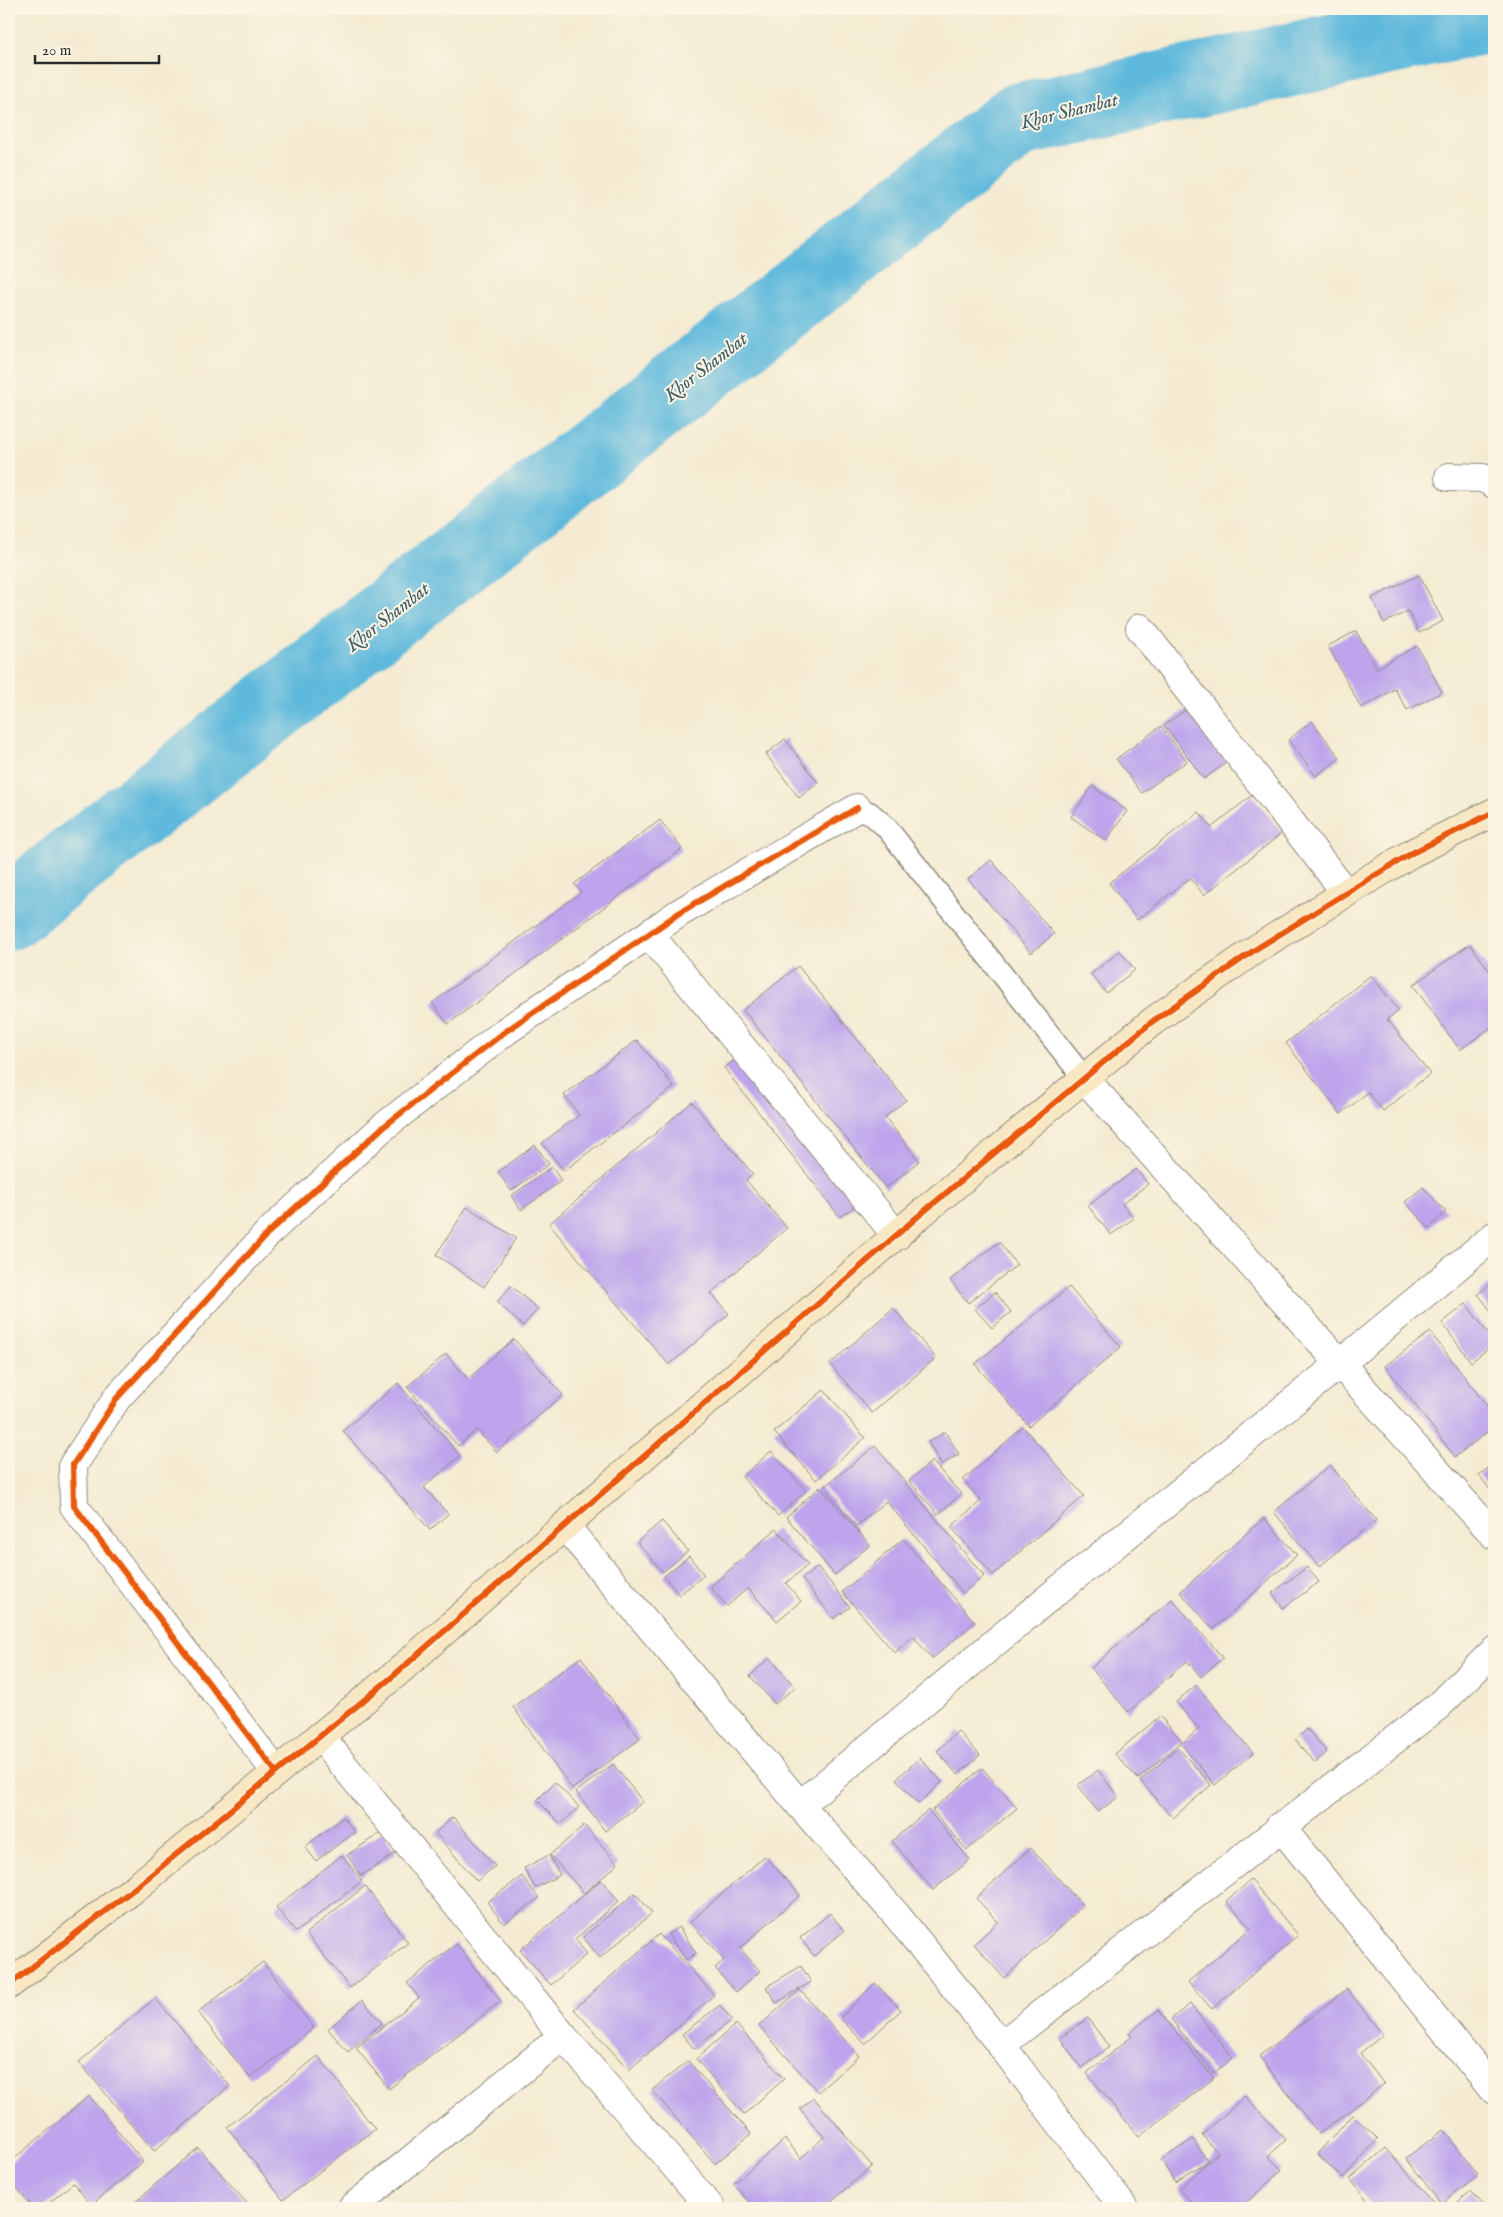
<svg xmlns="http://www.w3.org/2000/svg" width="1503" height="2217" font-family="'IM FELL English',serif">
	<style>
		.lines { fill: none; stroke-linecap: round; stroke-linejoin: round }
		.river { stroke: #5fb9dc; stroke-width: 74 }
		.building { fill: #bda4ec }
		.lane-casing { stroke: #908b7e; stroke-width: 24 }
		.street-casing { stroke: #908b7e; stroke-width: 30 }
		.secondary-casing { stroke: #908b7e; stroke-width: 30 }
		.lane { stroke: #fff; stroke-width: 21 }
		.street { stroke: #fff; stroke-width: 28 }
		.secondary { stroke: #f7e8c3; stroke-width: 28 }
		.cycleway-casing { stroke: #fcf5e5; stroke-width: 9 }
		.cycleway { stroke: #e8590c; stroke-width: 6 }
		.labels { text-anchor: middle; stroke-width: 4; stroke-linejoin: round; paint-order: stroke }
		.water-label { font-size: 19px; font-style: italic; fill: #3d5d69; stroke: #fcf5e5 }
	</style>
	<rect width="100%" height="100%" fill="#fcf5e5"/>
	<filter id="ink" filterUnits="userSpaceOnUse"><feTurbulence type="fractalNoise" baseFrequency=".02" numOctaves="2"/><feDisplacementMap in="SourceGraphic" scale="10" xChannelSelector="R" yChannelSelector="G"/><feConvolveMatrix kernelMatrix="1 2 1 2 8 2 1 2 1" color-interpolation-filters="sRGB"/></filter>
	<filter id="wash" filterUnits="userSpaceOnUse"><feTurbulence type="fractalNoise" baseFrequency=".0096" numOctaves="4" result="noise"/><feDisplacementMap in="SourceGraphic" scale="20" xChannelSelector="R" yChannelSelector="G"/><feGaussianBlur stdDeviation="1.12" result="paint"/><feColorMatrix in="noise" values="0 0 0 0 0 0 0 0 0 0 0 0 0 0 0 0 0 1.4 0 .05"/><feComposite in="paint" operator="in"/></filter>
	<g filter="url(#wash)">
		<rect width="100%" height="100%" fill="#f4ebd2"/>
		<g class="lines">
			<polyline class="river" points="9,913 1018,120 1494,15"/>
		</g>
		<g id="blocks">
			<g class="building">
				<polygon points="1419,575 1443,621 1419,633 1408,611 1384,623 1372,598"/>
				<polygon points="1356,631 1377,668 1417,646 1442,692 1407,710 1395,689 1361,708 1328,646"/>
				<polygon points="1188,708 1227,762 1204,779 1164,725"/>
				<polygon points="1312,721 1340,758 1316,776 1288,740"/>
				<polygon points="1161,726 1187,761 1142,793 1116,759"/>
				<polygon points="785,739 818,783 799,798 766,754"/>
				<polygon points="1092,786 1127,811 1106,841 1071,817"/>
				<polygon points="1252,795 1282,833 1204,895 1190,878 1137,920 1109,883 1199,812 1211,828"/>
				<polygon points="660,820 682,849 448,1024 432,1003 581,892 574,884"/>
				<polygon points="991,860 1054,934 1031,953 968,879"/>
				<polygon points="1470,944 1494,977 1494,1025 1460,1050 1413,985"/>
				<polygon points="1120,951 1135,970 1106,993 1091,974"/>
				<polygon points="798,966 906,1100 885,1117 919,1161 886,1188 743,1010"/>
				<polygon points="1371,975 1399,1011 1387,1019 1430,1074 1383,1111 1368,1092 1341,1114 1286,1043"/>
				<polygon points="637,1040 674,1087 564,1171 542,1143 579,1115 564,1095"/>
				<polygon points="751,1048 867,1197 840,1217 724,1068"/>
				<polygon points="692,1102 753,1174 746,1180 787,1228 711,1293 729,1314 669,1365 549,1224"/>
				<polygon points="535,1145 549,1164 511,1191 498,1172"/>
				<polygon points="552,1167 561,1181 521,1210 511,1196"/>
				<polygon points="1136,1169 1148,1184 1122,1204 1134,1218 1111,1235 1088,1206"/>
				<polygon points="1423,1187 1446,1212 1429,1228 1405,1202"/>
				<polygon points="467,1207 516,1238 484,1287 436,1255"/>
				<polygon points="999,1242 1017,1265 968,1303 950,1280"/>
				<polygon points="1494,1281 1494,1315 1478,1294"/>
				<polygon points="511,1286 538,1309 523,1326 497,1302"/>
				<polygon points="1069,1287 1121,1347 1029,1426 975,1364"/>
				<polygon points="995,1292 1011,1312 992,1328 975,1309"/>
				<polygon points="1466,1304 1494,1341 1494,1344 1471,1362 1442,1323"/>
				<polygon points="893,1308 936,1358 872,1413 830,1364"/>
				<polygon points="1430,1332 1494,1415 1494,1427 1455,1457 1385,1366"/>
				<polygon points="514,1339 563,1395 497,1452 477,1430 458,1446 407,1387 446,1354 468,1379"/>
				<polygon points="398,1383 460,1456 424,1487 448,1514 430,1530 343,1431"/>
				<polygon points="824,1390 865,1438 816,1480 774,1432"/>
				<polygon points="1023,1427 1084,1496 993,1575 951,1527 981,1501 963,1480"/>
				<polygon points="945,1432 959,1454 941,1465 928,1442"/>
				<polygon points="875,1446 984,1576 963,1593 886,1501 856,1526 824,1487"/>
				<polygon points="771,1451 806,1491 778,1516 742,1477"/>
				<polygon points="932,1461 961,1494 938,1514 909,1481"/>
				<polygon points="1494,1464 1494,1495 1479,1475"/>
				<polygon points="1330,1465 1376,1520 1319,1567 1274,1512"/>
				<polygon points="820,1487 870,1545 835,1575 786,1517"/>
				<polygon points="1264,1518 1297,1555 1213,1629 1180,1592"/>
				<polygon points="662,1521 688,1551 663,1572 637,1542"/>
				<polygon points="776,1529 808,1565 786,1583 801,1601 777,1621 748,1588 727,1606 710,1587"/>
				<polygon points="903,1539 975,1622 932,1659 913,1636 895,1653 842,1592"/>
				<polygon points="689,1556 704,1575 679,1595 664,1576"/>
				<polygon points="818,1567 850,1607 834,1619 802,1579"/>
				<polygon points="1307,1567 1319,1582 1283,1608 1272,1593"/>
				<polygon points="1172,1599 1223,1658 1201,1677 1187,1661 1128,1712 1091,1668"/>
				<polygon points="581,1657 640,1739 572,1789 513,1707"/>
				<polygon points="770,1658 795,1687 775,1704 750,1676"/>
				<polygon points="1196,1685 1253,1753 1215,1785 1181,1744 1199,1729 1176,1702"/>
				<polygon points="1160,1716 1182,1741 1138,1779 1115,1754"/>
				<polygon points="1307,1729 1327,1752 1315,1763 1295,1740"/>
				<polygon points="958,1731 980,1755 958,1775 937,1751"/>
				<polygon points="1178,1748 1211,1785 1173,1818 1140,1781"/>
				<polygon points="920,1758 942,1782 918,1804 896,1779"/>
				<polygon points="613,1764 643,1802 605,1831 576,1792"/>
				<polygon points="982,1768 1017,1808 967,1850 932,1810"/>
				<polygon points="1098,1770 1118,1797 1098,1812 1078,1785"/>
				<polygon points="555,1782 579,1807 561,1824 537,1800"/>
				<polygon points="928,1810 970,1860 933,1890 892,1841"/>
				<polygon points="343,1817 355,1832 316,1861 305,1847"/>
				<polygon points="453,1817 495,1866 477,1881 435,1833"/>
				<polygon points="584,1825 618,1864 584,1893 550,1855"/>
				<polygon points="382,1832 396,1853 361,1876 347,1855"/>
				<polygon points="1031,1848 1083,1906 1004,1978 974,1944 998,1922 976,1898"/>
				<polygon points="342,1855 362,1881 296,1932 276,1907"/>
				<polygon points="549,1855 560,1875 535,1888 524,1868"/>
				<polygon points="765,1856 800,1895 740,1948 760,1971 736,1992 715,1968 724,1960 690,1922"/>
				<polygon points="522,1876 539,1898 504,1924 487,1902"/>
				<polygon points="601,1880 619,1901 575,1939 587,1954 551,1985 520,1950"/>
				<polygon points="1251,1880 1298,1935 1212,2009 1188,1982 1251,1928 1226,1901"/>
				<polygon points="365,1886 408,1943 350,1988 306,1933"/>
				<polygon points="635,1893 652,1913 600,1958 583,1937"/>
				<polygon points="830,1913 844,1931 814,1956 800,1938"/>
				<polygon points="679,1927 696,1953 686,1960 668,1934"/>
				<polygon points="659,1934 714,1995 629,2070 574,2009"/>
				<polygon points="456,1944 501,2001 389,2089 356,2048 419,1998 407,1983"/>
				<polygon points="263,1962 314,2028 250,2078 198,2012"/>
				<polygon points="801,1966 811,1982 776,2003 766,1987"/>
				<polygon points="875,1983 901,2010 865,2044 840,2018"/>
				<polygon points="1347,1989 1383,2035 1360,2053 1384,2084 1319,2134 1259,2056"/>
				<polygon points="800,1990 859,2056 818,2092 759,2026"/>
				<polygon points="155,1998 230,2086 154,2151 79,2062"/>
				<polygon points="362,2000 382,2023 348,2052 328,2029"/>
				<polygon points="1190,2004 1233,2058 1214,2073 1171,2019"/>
				<polygon points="720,2005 732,2020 694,2049 682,2034"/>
				<polygon points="1158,2010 1214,2078 1139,2137 1087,2073 1132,2036 1129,2033"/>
				<polygon points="1088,2018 1109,2047 1081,2068 1060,2038"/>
				<polygon points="736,2024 784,2079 744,2114 696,2059"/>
				<polygon points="318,2056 375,2129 283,2200 227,2127"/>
				<polygon points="688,2061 751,2134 715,2164 652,2090"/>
				<polygon points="89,2096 143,2162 91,2205 73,2183 43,2208 33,2208 9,2178 9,2163"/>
				<polygon points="1245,2096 1286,2140 1268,2156 1282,2170 1240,2208 1196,2208 1179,2189 1218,2153 1202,2135"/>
				<polygon points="814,2098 872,2166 828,2204 831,2208 754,2208 733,2184 785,2139 801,2158 824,2137 800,2109"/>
				<polygon points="1353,2115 1378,2139 1343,2178 1317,2154"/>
				<polygon points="1443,2130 1478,2175 1441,2204 1406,2158"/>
				<polygon points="1193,2139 1208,2161 1175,2182 1161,2160"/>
				<polygon points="198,2148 251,2208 128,2208"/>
				<polygon points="1386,2148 1438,2208 1374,2208 1350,2179"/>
				<polygon points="1471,2191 1486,2208 1455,2208 1453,2206"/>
			</g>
		</g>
	</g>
	<g filter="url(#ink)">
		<use href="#blocks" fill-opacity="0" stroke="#908b7e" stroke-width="1"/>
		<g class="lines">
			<g class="lane-casing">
				<polyline id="lane" points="857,808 870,813 886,827 1083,1077"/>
			</g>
			<g class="street-casing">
				<g id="street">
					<polyline points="1449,477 1483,478 1494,484"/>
					<polyline points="1140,628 1346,893"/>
					<polyline points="649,934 897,1236"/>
					<polyline points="1083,1077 1494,1535"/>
					<polyline points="565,1526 800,1805 898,1917 1001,2045 1124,2208"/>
					<polyline points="320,1736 563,2036 711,2208"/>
					<polyline points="276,1772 74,1506 73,1465 117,1398 268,1233 382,1128 506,1031 649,934 679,913 857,808"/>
					<polyline points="800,1805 1047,1599 1341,1363 1494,1236"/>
					<polyline points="1280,1826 1494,2091"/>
					<polyline points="1001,2045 1438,1706 1494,1651"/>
					<polyline points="352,2208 563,2036"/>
				</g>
			</g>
			<g class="secondary-casing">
				<polyline id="secondary" points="9,1985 139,1885 392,1677 916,1218 1153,1021 1256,949 1346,893 1412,853 1494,812"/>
			</g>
			<use href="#lane" class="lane"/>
			<use href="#street" class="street"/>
			<use href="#secondary" class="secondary"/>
			<g class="cycleway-casing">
				<g id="cycleway">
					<polyline points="276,1772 74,1506 73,1465 117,1398 268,1233 382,1128 506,1031 649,934 679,913 857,808"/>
					<polyline points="9,1985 139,1885 392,1677 916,1218 1153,1021 1256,949 1346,893 1412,853 1494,812"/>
				</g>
			</g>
			<use href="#cycleway" class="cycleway"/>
		</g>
	</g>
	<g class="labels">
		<g class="water-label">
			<text transform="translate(1069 110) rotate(-14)" y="7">Khor Shambat</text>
			<text transform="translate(705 366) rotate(-38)" y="7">Khor Shambat</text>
			<text transform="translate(387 616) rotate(-38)" y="7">Khor Shambat</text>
		</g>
	</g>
	<rect width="1503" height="2217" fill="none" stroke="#fcf5e5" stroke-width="30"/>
	<path d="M35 55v8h124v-8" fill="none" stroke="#2b2b2b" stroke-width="2.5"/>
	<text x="42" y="55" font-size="15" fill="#2b2b2b" stroke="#fcf5e5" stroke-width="4" paint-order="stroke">20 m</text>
</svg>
